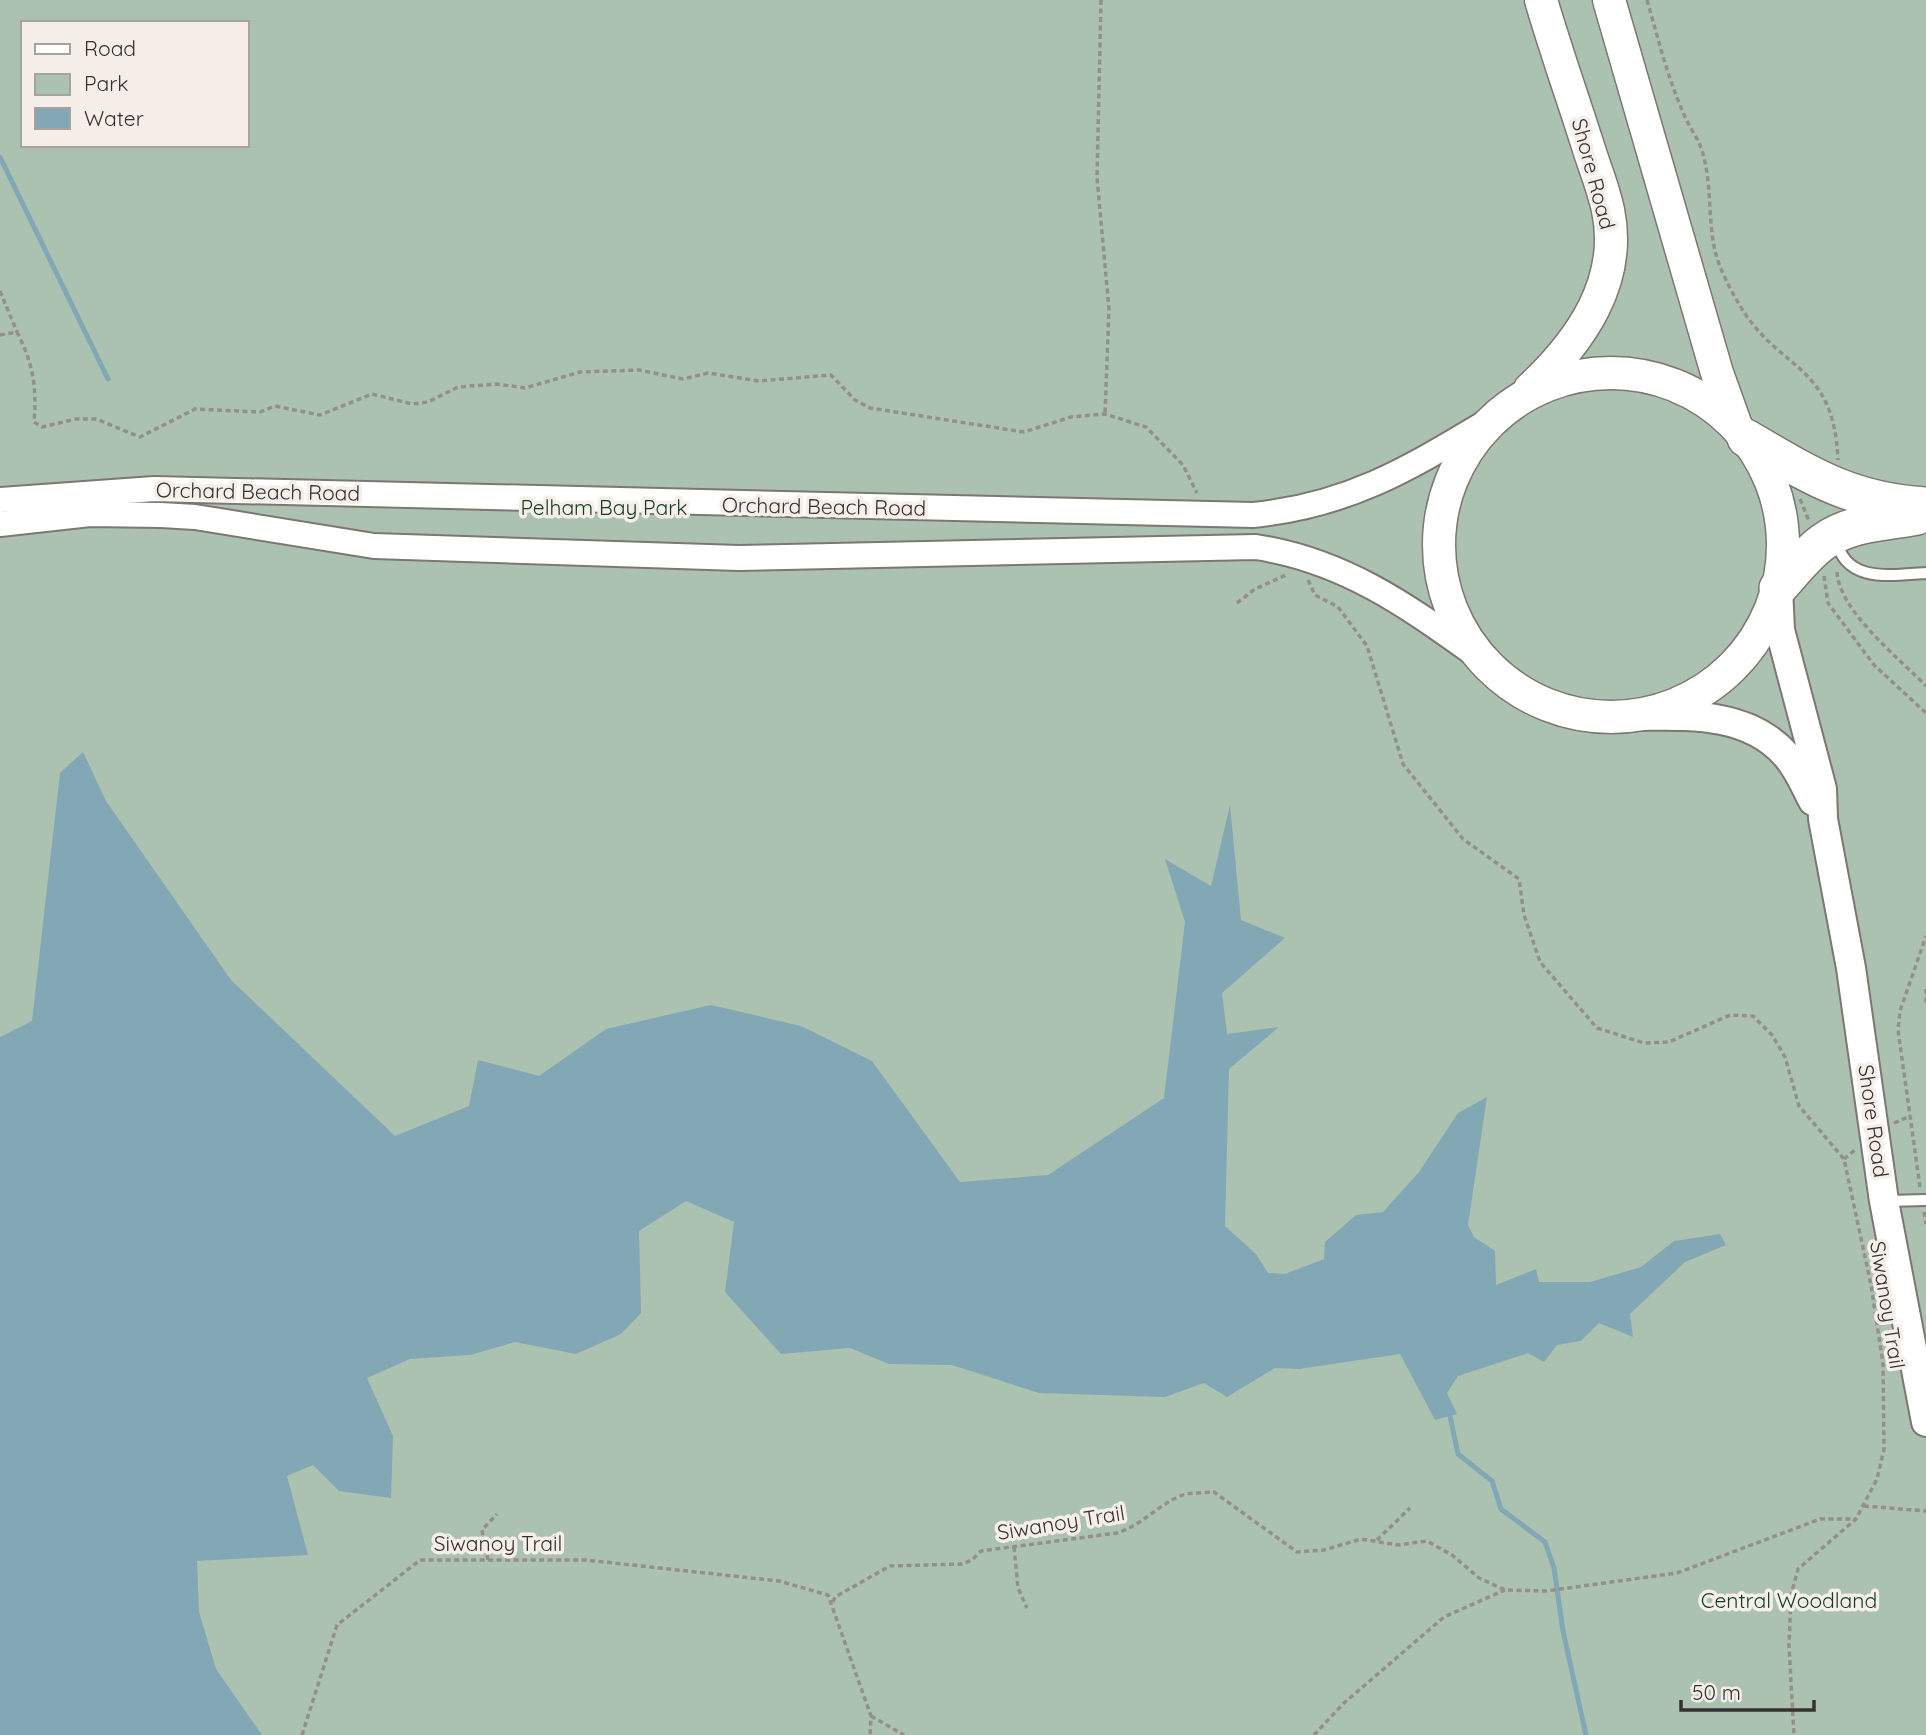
<svg xmlns="http://www.w3.org/2000/svg" width="1926" height="1735" font-family="Quicksand,sans-serif">
	<style>
		.green { fill: #acc2b1; fill-rule: evenodd }
		.water { fill: #82a7b5 }
		.lines { fill: none; stroke-linecap: round; stroke-linejoin: round }
		.stream { stroke: #82a7b5; stroke-width: 5 }
		.service-casing { stroke: #7d7672; stroke-width: 14 }
		.tertiary-casing { stroke: #7d7672; stroke-width: 28 }
		.secondary-casing { stroke: #7d7672; stroke-width: 32 }
		.primary-casing { stroke: #7d7672; stroke-width: 35 }
		.motorway-casing { stroke: #7d7672; stroke-width: 40 }
		.path { stroke: #958f8c; stroke-width: 3.5; stroke-dasharray: 5 3.5; stroke-linecap: butt }
		.service { stroke: #fff; stroke-width: 10 }
		.tertiary { stroke: #fff; stroke-width: 24 }
		.secondary { stroke: #fff; stroke-width: 28 }
		.primary { stroke: #fff; stroke-width: 32 }
		.motorway { stroke: #fff; stroke-width: 37 }
		.labels { text-anchor: middle; stroke-width: 7; stroke-linejoin: round; paint-order: stroke }
		.street-label { font-size: 21px; fill: #343130; stroke: #f6eee9 }
		.park-label { font-size: 21px; fill: #103f20; stroke: #f6eee9 }
	</style>
	<rect width="100%" height="100%" fill="#e8e1dc"/>
	<path class="green" d="M 0,0 L 1926,0 L 1926,1735 L 109,1735 L 0,1205 ZM 23,23 L 247,23 L 247,145 L 23,145 Z"/>
	<polygon class="water" points="83,752 106,801 231,980 395,1136 469,1106 478,1060 539,1076 606,1029 711,1005 801,1026 872,1061 960,1182 1048,1175 1164,1098 1185,922 1165,859 1211,886 1230,805 1241,920 1285,938 1222,993 1227,1034 1279,1027 1229,1069 1225,1226 1256,1254 1268,1273 1285,1274 1324,1259 1325,1242 1356,1215 1383,1212 1419,1172 1458,1113 1487,1097 1468,1225 1474,1237 1495,1251 1496,1285 1536,1269 1539,1282 1590,1282 1641,1267 1674,1241 1720,1234 1726,1245 1685,1262 1630,1314 1633,1337 1599,1323 1581,1341 1557,1345 1544,1362 1528,1353 1458,1376 1447,1393 1457,1414 1435,1420 1400,1354 1299,1369 1275,1368 1227,1397 1204,1383 1165,1397 1039,1393 952,1365 889,1364 850,1348 781,1354 725,1292 734,1222 686,1201 639,1231 641,1313 621,1334 576,1354 515,1342 470,1355 410,1359 367,1378 393,1436 391,1498 339,1491 313,1465 287,1476 308,1555 197,1561 199,1612 216,1669 262,1735 0,1735 0,1037 32,1021 60,773"/>
	<g class="lines">
		<g class="stream">
			<polyline points="0,157 108,379"/>
			<polyline points="1450,1416 1458,1454 1492,1481 1501,1509 1545,1542 1554,1568 1563,1631 1586,1735"/>
		</g>
		<g class="service-casing">
			<g id="service">
				<path d="M 1836,539 C 1845,584 1891,575 1926,573"/>
				<polyline points="1887,1201 1926,1200"/>
			</g>
		</g>
		<g class="tertiary-casing">
			<g id="tertiary">
				<path d="M 0,500 L 154,489 L 1253,515 C 1354,505 1416,464 1500,414"/>
				<path d="M 0,524 L 90,514 L 161,515 L 195,517 L 374,546 L 739,558 L 1256,547 C 1347,561 1410,608 1483,660"/>
			</g>
		</g>
		<g class="secondary-casing">
			<g id="secondary">
				<polyline points="1778,588 1780,630 1822,789 1823,819 1851,968 1884,1201 1926,1422"/>
				<path d="M 1629,716 C 1684,716 1746,710 1786,755 C 1798,768 1805,786 1813,801"/>
			</g>
		</g>
		<g class="primary-casing">
			<g id="primary">
				<polyline points="1609,0 1717,373 1736,426"/>
				<circle cx="1611" cy="545" r="172"/>
				<path d="M 1530,389 C 1580,342 1623,282 1608,210 C 1603,187 1594,166 1587,143 C 1572,96 1555,48 1541,0"/>
			</g>
		</g>
		<g class="motorway-casing">
			<g id="motorway">
				<path d="M 1746,438 C 1809,475 1851,502 1926,506"/>
				<path d="M 1778,588 C 1792,573 1806,554 1823,542 C 1850,522 1886,522 1917,516"/>
			</g>
		</g>
		<g class="path">
			<polyline points="1101,0 1097,178 1109,309 1105,414"/>
			<path d="M 1647,0 C 1658,38 1667,76 1683,112 C 1687,123 1695,134 1700,145 C 1713,179 1707,216 1715,251 C 1719,268 1730,289 1739,304 C 1778,372 1834,361 1838,460"/>
			<polyline points="0,291 17,332"/>
			<path d="M 0,335 L 17,332 C 33,363 37,388 34,422 L 42,427 L 76,419 L 96,419 L 140,437 L 195,409 L 260,412 L 275,406 L 320,415 L 372,394 L 412,404 L 428,402 L 458,387 L 497,384 L 525,388 L 580,372 L 639,370 L 683,379 L 708,373 L 759,381 L 831,375 L 855,400 L 870,408 L 1024,432 L 1071,417 L 1105,414 L 1146,427 L 1183,465 L 1197,493"/>
			<polyline points="1800,499 1809,521"/>
			<path d="M 1837,572 C 1839,611 1899,658 1926,686"/>
			<polyline points="1824,576 1828,603 1874,665 1926,713"/>
			<polyline points="1308,580 1315,595 1338,607 1367,646 1403,764 1463,839 1519,879 1524,915 1540,962 1597,1028 1644,1043 1669,1042 1730,1015 1753,1016 1772,1035 1785,1057 1799,1106 1844,1159 1871,1285 1883,1364 1884,1449 1877,1479 1856,1519 1798,1569 1791,1595 1789,1646 1794,1735"/>
			<polyline points="1237,603 1255,589 1286,575"/>
			<polyline points="1926,989 1926,1005"/>
			<polyline points="1894,1123 1908,1117"/>
			<polyline points="1844,1159 1856,1149"/>
			<polyline points="1920,1187 1898,1030 1900,1011 1926,936"/>
			<polyline points="1924,1212 1926,1224"/>
			<polyline points="1864,1506 1926,1511"/>
			<polyline points="1377,1540 1410,1508"/>
			<polyline points="1014,1547 1018,1588 1027,1608"/>
			<polyline points="488,1560 482,1530 497,1514"/>
			<path d="M 833,1602 L 835,1597 L 890,1566 L 962,1564 L 972,1560 L 981,1551 L 1117,1533 C 1142,1525 1157,1506 1180,1496 C 1190,1492 1203,1493 1214,1492 L 1297,1552 L 1324,1550 L 1361,1539 L 1398,1545 L 1427,1541 L 1452,1555 L 1479,1578 L 1505,1590 L 1546,1591 L 1677,1573 L 1820,1519 L 1856,1519"/>
			<polyline points="871,1716 904,1735"/>
			<polyline points="302,1735 337,1625 420,1560 586,1560 779,1581 828,1595 871,1716 870,1735"/>
			<polyline points="1314,1735 1344,1703 1444,1617 1505,1590"/>
		</g>
		<use href="#service" class="service"/>
		<use href="#tertiary" class="tertiary"/>
		<use href="#secondary" class="secondary"/>
		<use href="#primary" class="primary"/>
		<use href="#motorway" class="motorway"/>
	</g>
	<g class="labels">
		<g class="street-label">
			<text transform="translate(1593 174) rotate(75)" y="7">Shore Road</text>
			<text transform="translate(258 492) rotate(1)" y="7">Orchard Beach Road</text>
			<text transform="translate(824 507) rotate(1)" y="7">Orchard Beach Road</text>
			<text transform="translate(1873 1121) rotate(82)" y="7">Shore Road</text>
			<text transform="translate(1887 1305) rotate(81)" y="7">Siwanoy Trail</text>
			<text transform="translate(1061 1523) rotate(-9)" y="7">Siwanoy Trail</text>
			<text x="498" y="1551">Siwanoy Trail</text>
		</g>
		<g class="park-label">
			<text x="604" y="515">Pelham Bay Park</text>
			<text x="1789" y="1608">Central Woodland</text>
		</g>
	</g>
	<rect x="21" y="21" width="228" height="126" fill="#f6eee9" stroke="#a8a29f" stroke-width="2"/>
	<rect x="35" y="44" width="35" height="10" fill="#ffffff" stroke="#a8a29f" stroke-width="2"/>
	<text x="84" y="56" font-size="21" fill="#343130">Road</text>
	<rect x="35" y="74" width="35" height="21" fill="#acc2b1" stroke="#a8a29f" stroke-width="2"/>
	<text x="84" y="91" font-size="21" fill="#343130">Park</text>
	<rect x="35" y="108" width="35" height="21" fill="#82a7b5" stroke="#a8a29f" stroke-width="2"/>
	<text x="84" y="126" font-size="21" fill="#343130">Water</text>
	<path d="M1681 1700v10h133v-10" fill="none" stroke="#343130" stroke-width="3.5"/>
	<text x="1692" y="1700" font-size="21" fill="#343130" stroke="#f6eee9" stroke-width="5" paint-order="stroke">50 m</text>
</svg>
